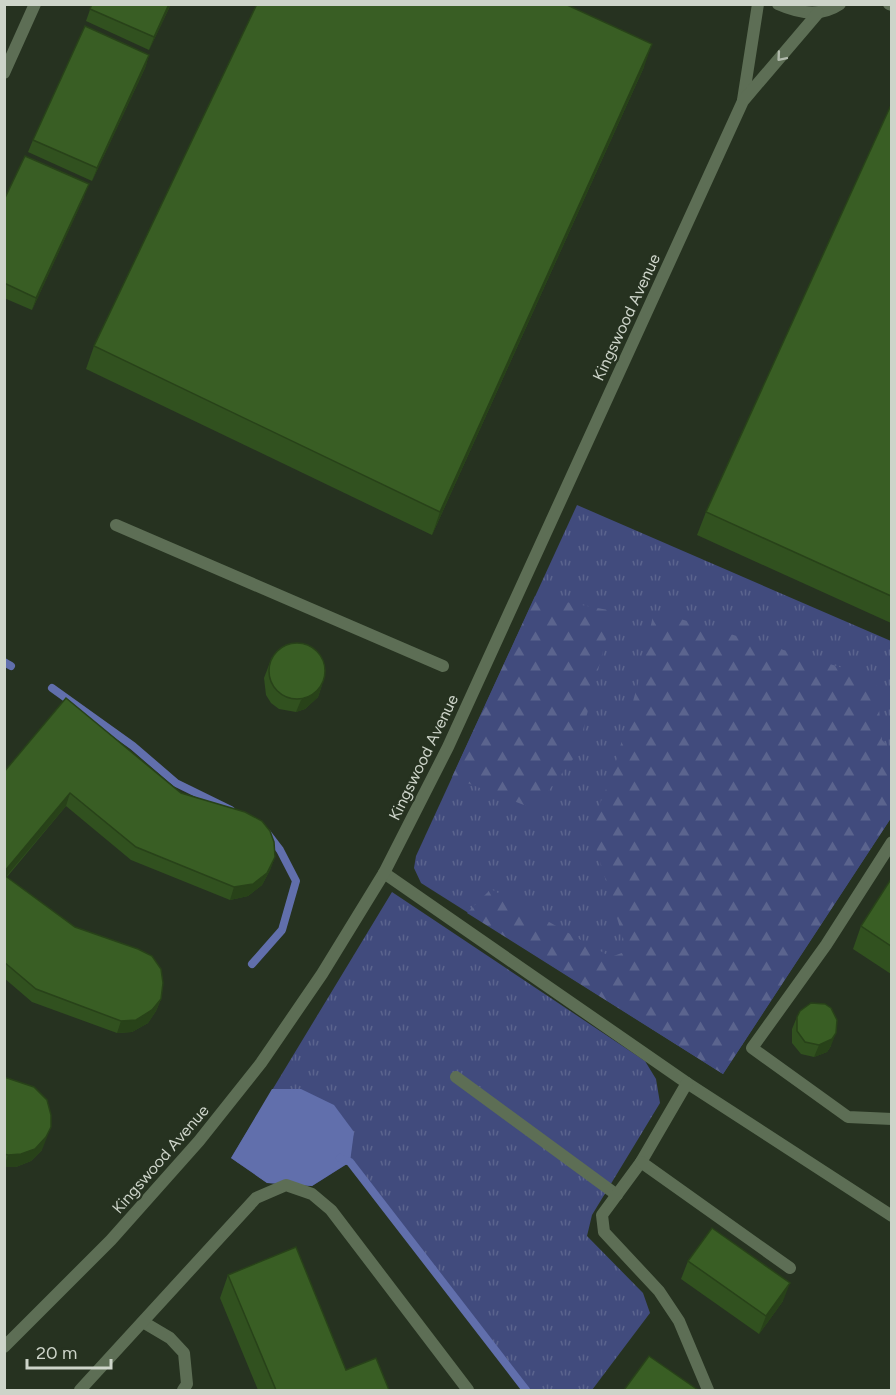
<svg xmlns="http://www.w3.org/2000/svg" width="896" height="1395" font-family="Figtree,sans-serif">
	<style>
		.grass { fill: url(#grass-tufts) }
		.forest { fill: url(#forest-firs) }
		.water { fill: #616fac }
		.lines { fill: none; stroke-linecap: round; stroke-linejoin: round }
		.stream { stroke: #616fac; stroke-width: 8 }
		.lane { stroke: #5d6e55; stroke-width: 12 }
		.street { stroke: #5d6e55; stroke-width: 12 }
		.wall { fill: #31511f }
		.shaded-wall { fill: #284219 }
		.building { fill: #395e24; stroke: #284219; stroke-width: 1.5 }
		.oneway { stroke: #b1baac }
		.labels { text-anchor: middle; stroke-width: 4.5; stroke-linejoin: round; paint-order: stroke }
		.street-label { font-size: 16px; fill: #cdd4c9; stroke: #263220 }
	</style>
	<defs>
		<pattern id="grass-tufts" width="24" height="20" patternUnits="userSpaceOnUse" patternTransform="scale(1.5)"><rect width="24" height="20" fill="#414b7d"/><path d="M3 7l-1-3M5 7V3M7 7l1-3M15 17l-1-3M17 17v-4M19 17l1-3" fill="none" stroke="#5b648e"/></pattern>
		<pattern id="forest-firs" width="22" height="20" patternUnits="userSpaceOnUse" patternTransform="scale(1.5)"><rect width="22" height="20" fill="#414b7d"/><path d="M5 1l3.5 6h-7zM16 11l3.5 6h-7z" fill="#5b648e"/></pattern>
	</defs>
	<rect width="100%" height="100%" fill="#263220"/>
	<g class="grass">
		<polygon points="577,505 891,641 891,818 723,1074 421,883 414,868 416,856"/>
		<polygon points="392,892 645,1061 656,1079 660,1103 592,1215 587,1236 643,1293 650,1313 592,1390 526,1390 350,1162 312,1186 267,1183 231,1158"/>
	</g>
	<g class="forest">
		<polygon points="535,596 613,611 577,754 534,809 452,777"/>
		<polygon points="654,611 876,678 882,740 891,749 891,818 723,1074 467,913 491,889 611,957 627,951 590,828 613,772 639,680"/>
	</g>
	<polygon class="water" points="272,1089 301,1089 334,1105 354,1132 350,1162 312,1186 267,1183 231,1158"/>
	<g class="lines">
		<g class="stream">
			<polyline points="4,662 11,666"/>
			<polyline points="52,688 133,746 176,783 231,810"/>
			<polyline points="252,964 282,930 296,881 280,850 267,833"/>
			<polyline points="340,1158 350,1162 526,1390"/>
		</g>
		<g class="lane">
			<polyline points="116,525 443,666"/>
			<polyline points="892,842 826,945 752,1048 848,1117 892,1119"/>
			<polyline points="384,873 687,1083 892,1216"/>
			<polyline points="456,1077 617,1195"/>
			<polyline points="687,1083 641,1162 602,1215 604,1232 659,1291 679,1321 708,1390"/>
			<polyline points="641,1162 790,1268"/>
			<polyline points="143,1322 170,1338 184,1353 187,1384 183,1390"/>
			<polyline points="80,1390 256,1198 286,1185 312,1194 331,1210 468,1390"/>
		</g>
		<g class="street">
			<path d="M 778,4 C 798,13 821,17 840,4"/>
			<polyline points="889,4 892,5"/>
			<polyline points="4,73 35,4"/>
			<polyline points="743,100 758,4"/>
			<polyline points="4,1347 111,1240 199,1141 261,1063 322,974 384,873 448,747 743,101 818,13"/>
		</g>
	</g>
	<g class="wall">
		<polygon points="92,4 171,4 149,50 86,21"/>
		<polygon points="149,55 145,68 92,181 28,152 33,140"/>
		<polygon points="644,67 432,535 86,369 94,346"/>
		<polygon points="891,105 891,623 697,535 706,512"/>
		<polygon points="84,197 32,310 4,298 4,200"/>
		<polygon points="272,657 322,685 318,697 305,709 296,712 279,709 271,703 266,695 264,678"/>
		<polygon points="4,772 181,793 275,857 270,870 262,885 248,896 230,900 131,860 66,806 7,877 161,999 156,1011 148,1023 132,1032 117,1033 32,1002 4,978"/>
		<polygon points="891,879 891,974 853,949 861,926"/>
		<polygon points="797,1017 831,1046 827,1052 814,1057 801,1054 792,1043 792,1029"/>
		<polygon points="4,1077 42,1150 31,1161 16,1167 4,1167"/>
		<polygon points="688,1261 783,1301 759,1334 681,1279"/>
		<polygon points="228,1275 346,1370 389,1390 258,1390 220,1298"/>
	</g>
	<g class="shaded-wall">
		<polygon points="169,4 171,4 149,50 154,37"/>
		<polygon points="652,44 644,67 432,535 440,512"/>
		<polygon points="149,55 145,68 92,181 97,168"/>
		<polygon points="89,184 84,197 32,310 36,298"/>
		<polygon points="322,685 318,697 305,709 296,712 301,700"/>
		<polygon points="70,793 66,806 4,879 4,872"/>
		<polygon points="275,857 270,870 262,885 248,896 230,900 234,887"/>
		<polygon points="161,999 156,1011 148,1023 132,1032 117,1033 121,1021"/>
		<polygon points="836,1033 831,1046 827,1052 814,1057 819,1045"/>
		<polygon points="51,1127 42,1150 31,1161 16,1167 4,1167 8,1155"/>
		<polygon points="790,1283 783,1301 759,1334 766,1316"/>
	</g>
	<g class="building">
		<polygon points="92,4 169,4 154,37 90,9"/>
		<polygon points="257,4 565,4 652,44 440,512 94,346"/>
		<polygon points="85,26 149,55 97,168 33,140"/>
		<polygon points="891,105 891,596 706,512"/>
		<polygon points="25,156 89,184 36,298 4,283 4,200"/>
		<circle cx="297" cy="671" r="28"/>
		<polygon points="66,698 181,793 245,812 262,821 270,831 274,842 275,857 267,873 253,884 234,887 136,847 70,793 4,872 4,772"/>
		<polygon points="4,875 75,927 138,949 152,956 161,969 163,983 161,999 152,1010 136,1020 121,1021 36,989 4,962"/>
		<polygon points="891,879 891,946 861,926"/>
		<polygon points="811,1003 825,1004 831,1008 837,1020 836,1033 832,1039 819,1045 805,1042 797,1031 797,1017 800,1011"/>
		<polygon points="4,1077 34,1087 47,1100 51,1115 51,1127 46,1137 35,1149 21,1154 8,1155 4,1154"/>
		<polygon points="712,1228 790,1283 766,1316 688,1261"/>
		<polygon points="296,1247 346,1370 376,1358 389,1390 276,1390 228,1275"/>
		<polygon points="649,1356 698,1390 624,1390"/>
	</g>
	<defs><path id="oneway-chevron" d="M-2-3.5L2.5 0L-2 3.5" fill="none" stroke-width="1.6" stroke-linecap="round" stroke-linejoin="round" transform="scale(1.5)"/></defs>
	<use class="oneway" href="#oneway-chevron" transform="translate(781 57) rotate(130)"/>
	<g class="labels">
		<g class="street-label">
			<text transform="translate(626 317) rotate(-65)" y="6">Kingswood Avenue</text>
			<text transform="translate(423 757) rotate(-64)" y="6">Kingswood Avenue</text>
			<text transform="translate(160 1159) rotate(-49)" y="6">Kingswood Avenue</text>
		</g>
	</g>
	<rect width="896" height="1395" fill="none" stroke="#cdd4c9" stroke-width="12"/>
	<path d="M27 1359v9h84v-9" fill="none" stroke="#cdd4c9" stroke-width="3"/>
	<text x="36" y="1359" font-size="18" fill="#cdd4c9" stroke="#263220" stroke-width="4.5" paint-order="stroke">20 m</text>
</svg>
